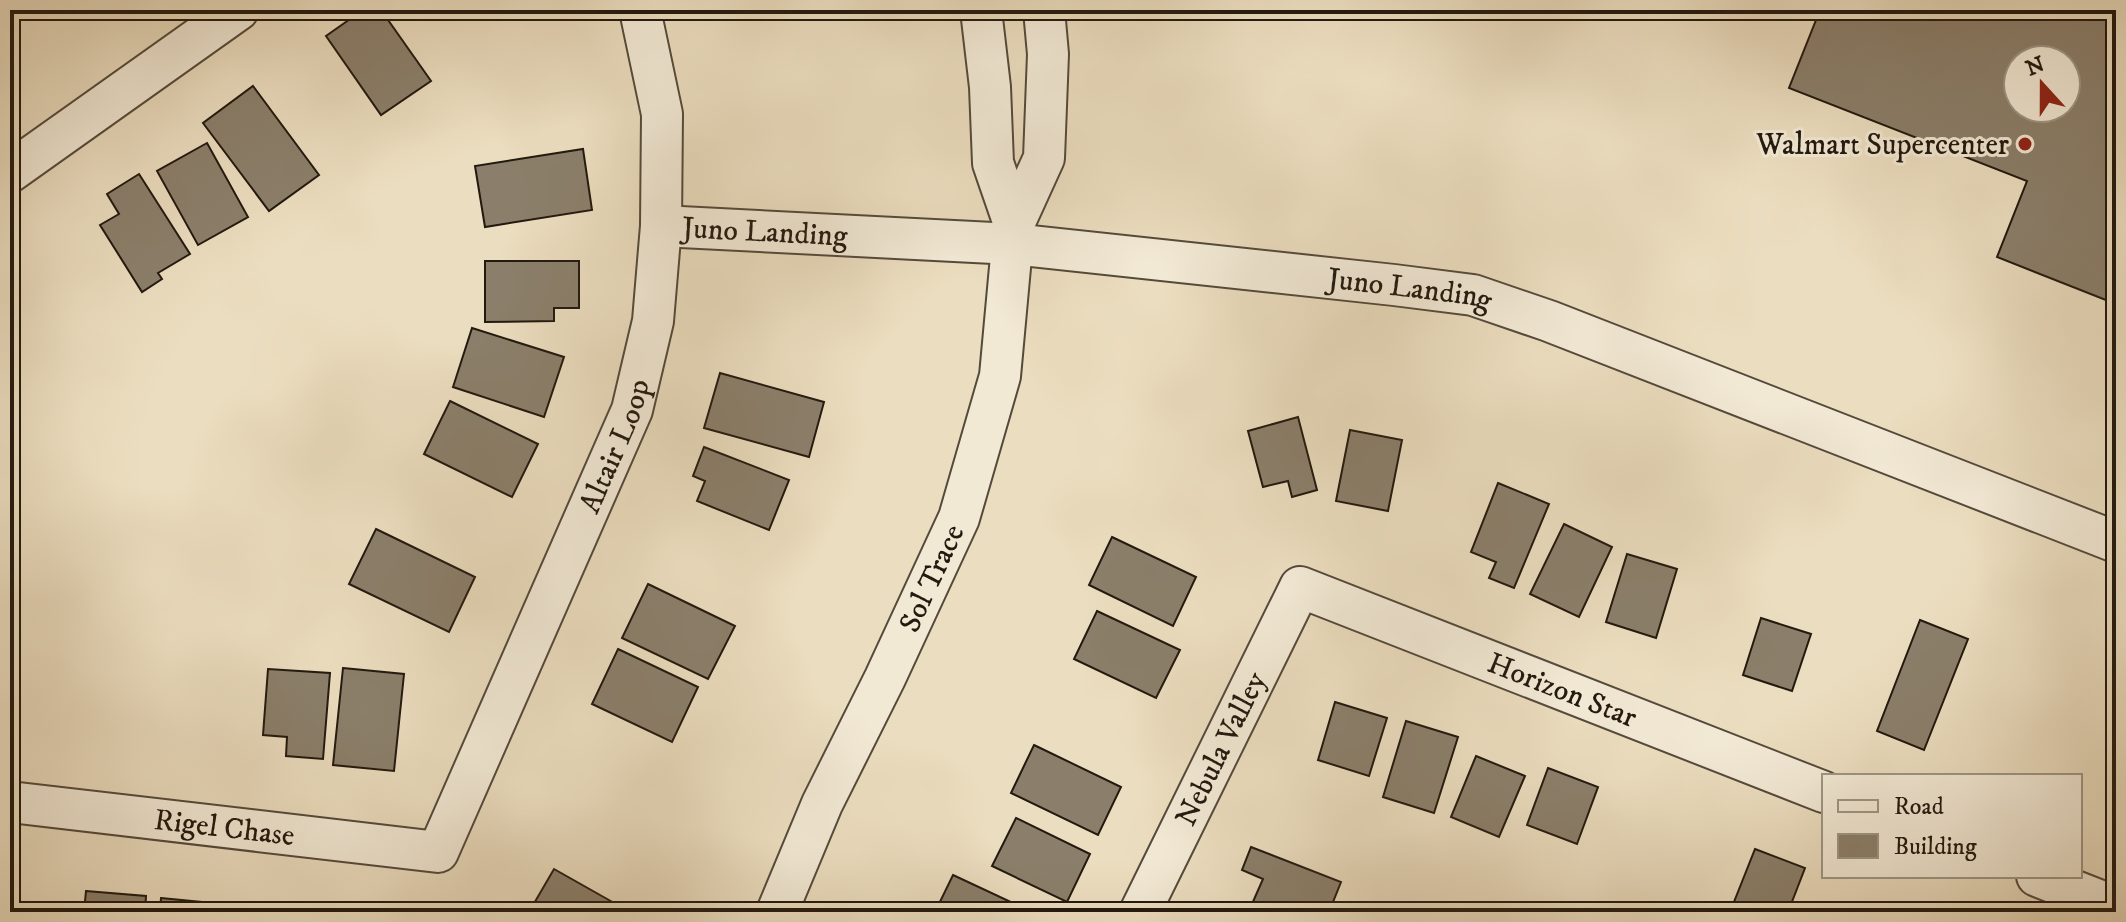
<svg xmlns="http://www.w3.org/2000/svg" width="2126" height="922" font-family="'IM FELL DW Pica',serif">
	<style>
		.building { fill: #8b7f6b; stroke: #22190f; stroke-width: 2; fill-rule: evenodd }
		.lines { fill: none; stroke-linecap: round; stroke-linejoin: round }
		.minor-casing { stroke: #544a3b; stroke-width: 44 }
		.minor { stroke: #f2e9d5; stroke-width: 40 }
		.poi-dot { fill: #8f2418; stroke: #f2e9d5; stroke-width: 3 }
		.labels { text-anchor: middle; stroke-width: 6; stroke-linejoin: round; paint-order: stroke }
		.poi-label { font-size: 30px; fill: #22190f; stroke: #f2e9d5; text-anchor: end }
		.street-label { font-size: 30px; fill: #22190f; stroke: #f2e9d5 }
	</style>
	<rect width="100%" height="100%" fill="#ebddbf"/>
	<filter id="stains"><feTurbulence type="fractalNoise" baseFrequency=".0025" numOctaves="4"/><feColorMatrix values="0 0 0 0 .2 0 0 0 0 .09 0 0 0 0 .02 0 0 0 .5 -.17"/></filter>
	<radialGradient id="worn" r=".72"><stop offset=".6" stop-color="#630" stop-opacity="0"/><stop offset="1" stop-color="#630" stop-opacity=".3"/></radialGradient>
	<g class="building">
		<polygon points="363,10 381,10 431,81 381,115 326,36"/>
		<path d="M 1820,10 L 2116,10 L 2116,304 L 1997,257 L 2027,181 L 1789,88 ZM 2018,60 L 2066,60 L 2066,108 L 2018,108 Z"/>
		<polygon points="253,86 319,175 269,211 203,123"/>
		<polygon points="207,143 248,217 198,245 157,171"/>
		<polygon points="583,149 592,210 485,227 475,166"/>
		<polygon points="139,174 190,254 158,273 162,279 142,292 100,225 119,214 107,194"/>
		<polygon points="485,261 579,261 579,308 554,308 554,321 485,322"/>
		<polygon points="472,328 564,357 544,417 453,387"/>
		<polygon points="720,373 824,402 809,457 704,428"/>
		<polygon points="450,401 538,444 512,497 424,454"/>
		<polygon points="1298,417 1317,490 1292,497 1288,481 1263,487 1248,431"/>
		<polygon points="1350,430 1402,440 1388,511 1336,501"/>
		<polygon points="704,447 789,480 769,530 697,501 705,481 693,476"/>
		<polygon points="1498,483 1549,504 1514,588 1489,578 1496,562 1471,552"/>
		<polygon points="1564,524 1612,547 1579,617 1530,594"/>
		<polygon points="376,529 475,577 449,632 349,584"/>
		<polygon points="1112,537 1196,577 1173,626 1089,585"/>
		<polygon points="1627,554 1677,569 1656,638 1606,622"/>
		<polygon points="648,584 735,626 708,679 622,638"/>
		<polygon points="1097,611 1180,650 1156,698 1074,659"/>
		<polygon points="1761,618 1811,634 1792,691 1743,675"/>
		<polygon points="1920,620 1968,639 1924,750 1877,731"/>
		<polygon points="618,649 698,687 672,742 592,704"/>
		<polygon points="343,668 404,674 394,771 333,765"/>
		<polygon points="268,669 330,673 323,759 286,756 287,737 263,735"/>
		<polygon points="1335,702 1387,718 1369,776 1318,760"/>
		<polygon points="1406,721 1458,737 1434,813 1383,797"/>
		<polygon points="1034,745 1121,787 1098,835 1011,793"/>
		<polygon points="1476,756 1525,776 1499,837 1451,817"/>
		<polygon points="1548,768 1598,787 1577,844 1527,825"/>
		<polygon points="1016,818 1090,854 1067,902 992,866"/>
		<polygon points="1251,847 1341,882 1329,912 1272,912 1252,904 1263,879 1242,870"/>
		<polygon points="1755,849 1805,868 1788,912 1730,912"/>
		<polygon points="554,869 630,912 529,912"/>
		<polygon points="953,875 1032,912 935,912"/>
		<polygon points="86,891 146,896 145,912 84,912"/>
		<polygon points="161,898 222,904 221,912 160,912"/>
		<polygon points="288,906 288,912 227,912 227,909"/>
	</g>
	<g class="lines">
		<g class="minor-casing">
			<g id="minor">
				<polyline points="10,172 238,10"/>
				<polyline points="1014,224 1044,158 1048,54 1044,10"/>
				<path id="s1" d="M 661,226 L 1013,244 L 1394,285 L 1473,295 L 1549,321 L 2116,542"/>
				<path id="s2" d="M 10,802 L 438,852 L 632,410 L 653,321 L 661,226 L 662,114 L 640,10"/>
				<polyline points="2037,876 2116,907"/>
				<path id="s3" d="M 777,912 L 822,804 L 885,678 L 959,518 L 1000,376 L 1014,224 L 993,163 L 990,87 L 981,10"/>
				<path id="s4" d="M 1140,912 L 1300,587 L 1824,792"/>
			</g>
		</g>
		<use href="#minor" class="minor"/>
	</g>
	<circle class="poi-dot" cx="2025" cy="144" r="8"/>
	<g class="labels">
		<g class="poi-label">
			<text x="2009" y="154">Walmart Supercenter</text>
		</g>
		<g class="street-label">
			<text dy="10" stroke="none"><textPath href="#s1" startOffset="104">Juno Landing</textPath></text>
			<text dy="10" stroke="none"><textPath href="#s1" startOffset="752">Juno Landing</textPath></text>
			<text dy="10" stroke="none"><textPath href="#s2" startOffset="874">Altair Loop</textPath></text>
			<text dy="10" stroke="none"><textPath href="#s3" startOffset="368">Sol Trace</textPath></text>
			<text dy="10" stroke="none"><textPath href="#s4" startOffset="644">Horizon Star</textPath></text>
			<text dy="10" stroke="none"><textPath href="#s4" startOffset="182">Nebula Valley</textPath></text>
			<text dy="10" stroke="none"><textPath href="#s2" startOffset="216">Rigel Chase</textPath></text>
		</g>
	</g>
	<rect width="2126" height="922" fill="none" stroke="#ebddbf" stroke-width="40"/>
	<rect x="12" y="12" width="2102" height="898" fill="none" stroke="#22190f" stroke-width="4"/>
	<rect x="20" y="20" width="2086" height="882" fill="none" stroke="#22190f" stroke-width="2"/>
	<rect x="1822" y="774" width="260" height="104" fill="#f2e9d5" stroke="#9f9686" stroke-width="2"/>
	<rect x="1838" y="800" width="40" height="12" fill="#f2e9d5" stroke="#9f9686" stroke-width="2"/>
	<text x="1894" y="814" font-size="24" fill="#22190f">Road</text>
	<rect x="1838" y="834" width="40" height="24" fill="#8b7f6b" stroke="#9f9686" stroke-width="2"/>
	<text x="1894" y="854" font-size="24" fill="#22190f">Building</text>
	<g transform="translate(2042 84) rotate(339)"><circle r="38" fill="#f2e9d5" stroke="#9f9686" stroke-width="2"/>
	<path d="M0-6L14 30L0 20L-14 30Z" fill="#8f2418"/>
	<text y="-12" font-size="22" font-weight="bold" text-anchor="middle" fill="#22190f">N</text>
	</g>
	<rect width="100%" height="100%" filter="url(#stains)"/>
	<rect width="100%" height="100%" fill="url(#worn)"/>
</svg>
